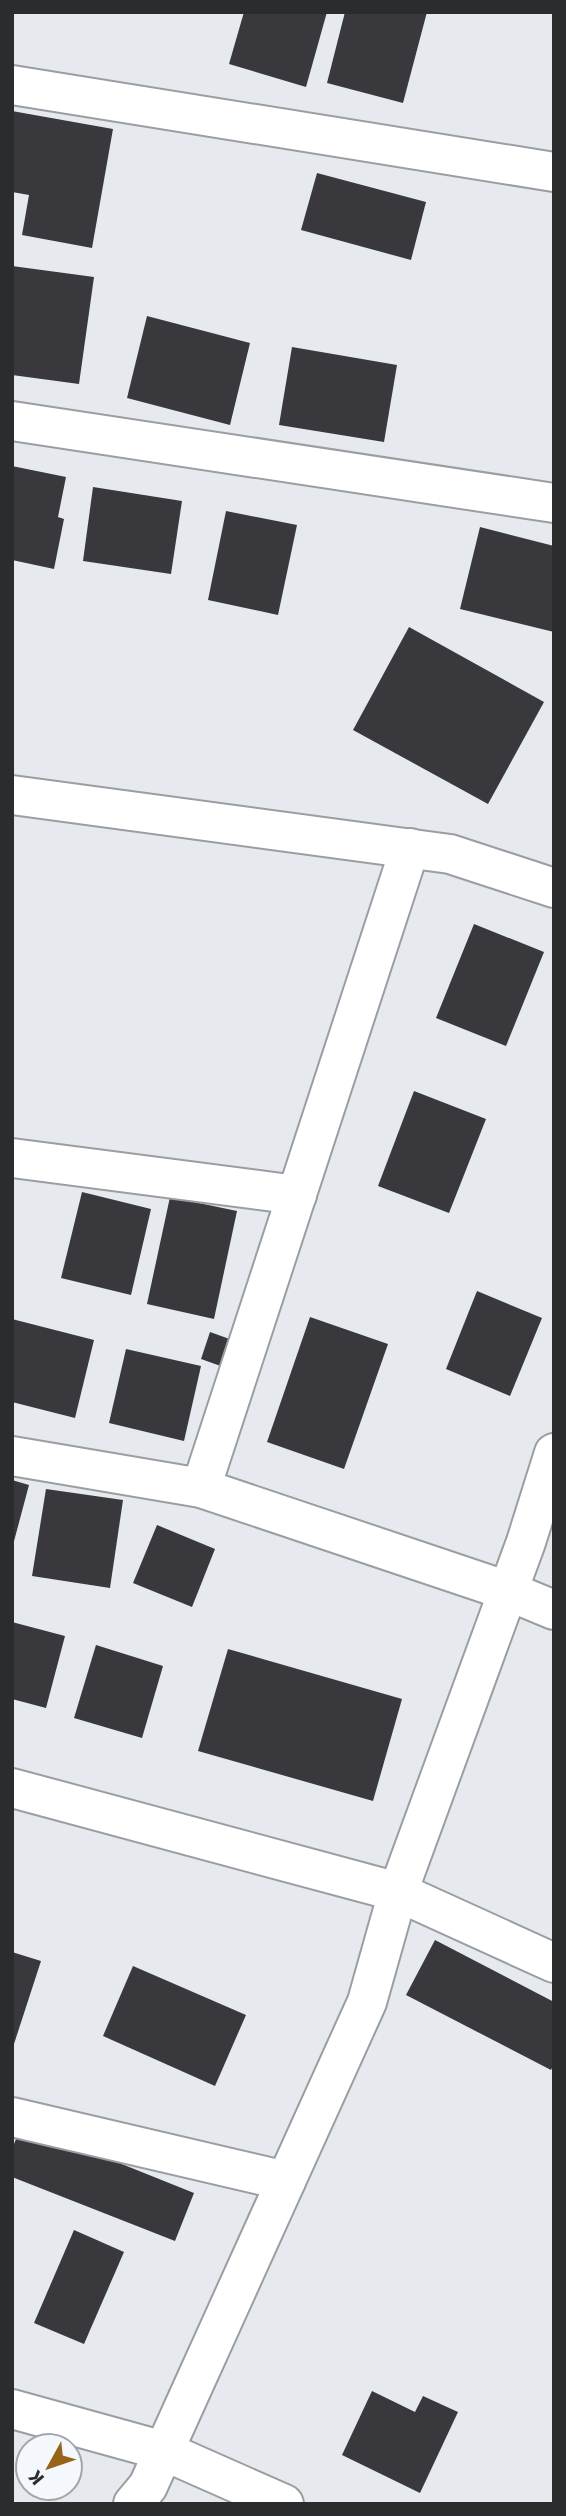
<svg xmlns="http://www.w3.org/2000/svg" width="566" height="2516" font-family="'Fira Sans Condensed',sans-serif">
	<style>
		.building { fill: #39393d }
		.lines { fill: none; stroke-linecap: round; stroke-linejoin: round }
		.street-casing { stroke: #9a9ea2; stroke-width: 42 }
		.secondary-casing { stroke: #9a9ea2; stroke-width: 42 }
		.street { stroke: #fff; stroke-width: 38 }
		.secondary { stroke: #fff; stroke-width: 38 }
	</style>
	<rect width="100%" height="100%" fill="#e6eaef"/>
	<g class="building">
		<polygon points="244,12 327,12 306,87 229,64"/>
		<polygon points="345,12 427,12 403,103 327,83"/>
		<polygon points="12,111 113,129 92,248 22,235 29,195 12,192"/>
		<polygon points="317,173 426,202 411,260 301,230"/>
		<polygon points="12,266 94,277 79,384 12,375"/>
		<polygon points="147,316 250,343 230,425 127,398"/>
		<polygon points="292,347 397,365 384,442 279,425"/>
		<polygon points="12,466 66,477 58,517 64,519 54,569 12,560"/>
		<polygon points="93,487 182,501 171,574 83,561"/>
		<polygon points="226,511 297,525 278,615 208,600"/>
		<polygon points="480,527 554,546 554,632 460,609"/>
		<polygon points="409,627 544,702 488,804 353,730"/>
		<polygon points="474,924 544,952 506,1046 436,1018"/>
		<polygon points="414,1091 486,1119 449,1213 378,1186"/>
		<polygon points="82,1192 151,1209 131,1295 61,1278"/>
		<polygon points="170,1197 237,1211 214,1319 147,1304"/>
		<polygon points="477,1291 542,1318 510,1396 446,1369"/>
		<polygon points="310,1317 388,1344 344,1469 267,1442"/>
		<polygon points="12,1319 94,1340 75,1418 12,1402"/>
		<polygon points="210,1332 238,1342 229,1369 201,1359"/>
		<polygon points="126,1349 201,1366 184,1441 109,1423"/>
		<polygon points="12,1480 29,1485 13,1545 12,1545"/>
		<polygon points="46,1489 123,1500 110,1588 32,1576"/>
		<polygon points="157,1525 215,1549 192,1607 133,1583"/>
		<polygon points="12,1622 65,1636 46,1708 12,1699"/>
		<polygon points="96,1645 163,1666 142,1738 74,1718"/>
		<polygon points="228,1649 402,1699 373,1801 198,1751"/>
		<polygon points="435,1940 554,2002 554,2064 551,2070 406,1995"/>
		<polygon points="12,1952 41,1961 13,2047 12,2047"/>
		<polygon points="133,1966 246,2015 215,2086 103,2036"/>
		<polygon points="22,2124 194,2193 175,2241 12,2177 12,2149"/>
		<polygon points="74,2230 124,2252 84,2344 34,2323"/>
		<polygon points="372,2391 415,2412 423,2396 458,2412 420,2493 342,2455"/>
	</g>
	<g class="lines">
		<g class="street-casing">
			<g id="street">
				<polyline points="12,85 554,172"/>
				<polyline points="12,421 554,503"/>
				<polyline points="12,1158 297,1195"/>
				<polyline points="12,1456 201,1488 508,1591 554,1610"/>
				<polyline points="201,1488 410,848"/>
				<polyline points="12,1788 398,1892 554,1963"/>
				<polyline points="12,2117 286,2181"/>
				<polyline points="12,2409 164,2451 284,2504"/>
				<polyline points="133,2504 148,2486 367,2002 398,1892 526,1542 554,1453"/>
			</g>
		</g>
		<g class="secondary-casing">
			<polyline id="secondary" points="12,795 450,854 554,888"/>
		</g>
		<use href="#street" class="street"/>
		<use href="#secondary" class="secondary"/>
	</g>
	<rect width="566" height="2516" fill="none" stroke="#2a2c2d" stroke-width="28"/>
	<g transform="translate(49 2467) rotate(230)"><circle r="33" fill="#f4f8fc" stroke="#a3a6a9" stroke-width="2"/>
	<path d="M0-5L12 26L0 18L-12 26Z" fill="#976419"/>
	<text y="-10" font-size="19" font-weight="bold" text-anchor="middle" fill="#2a2c2d">K</text>
	</g>
</svg>
